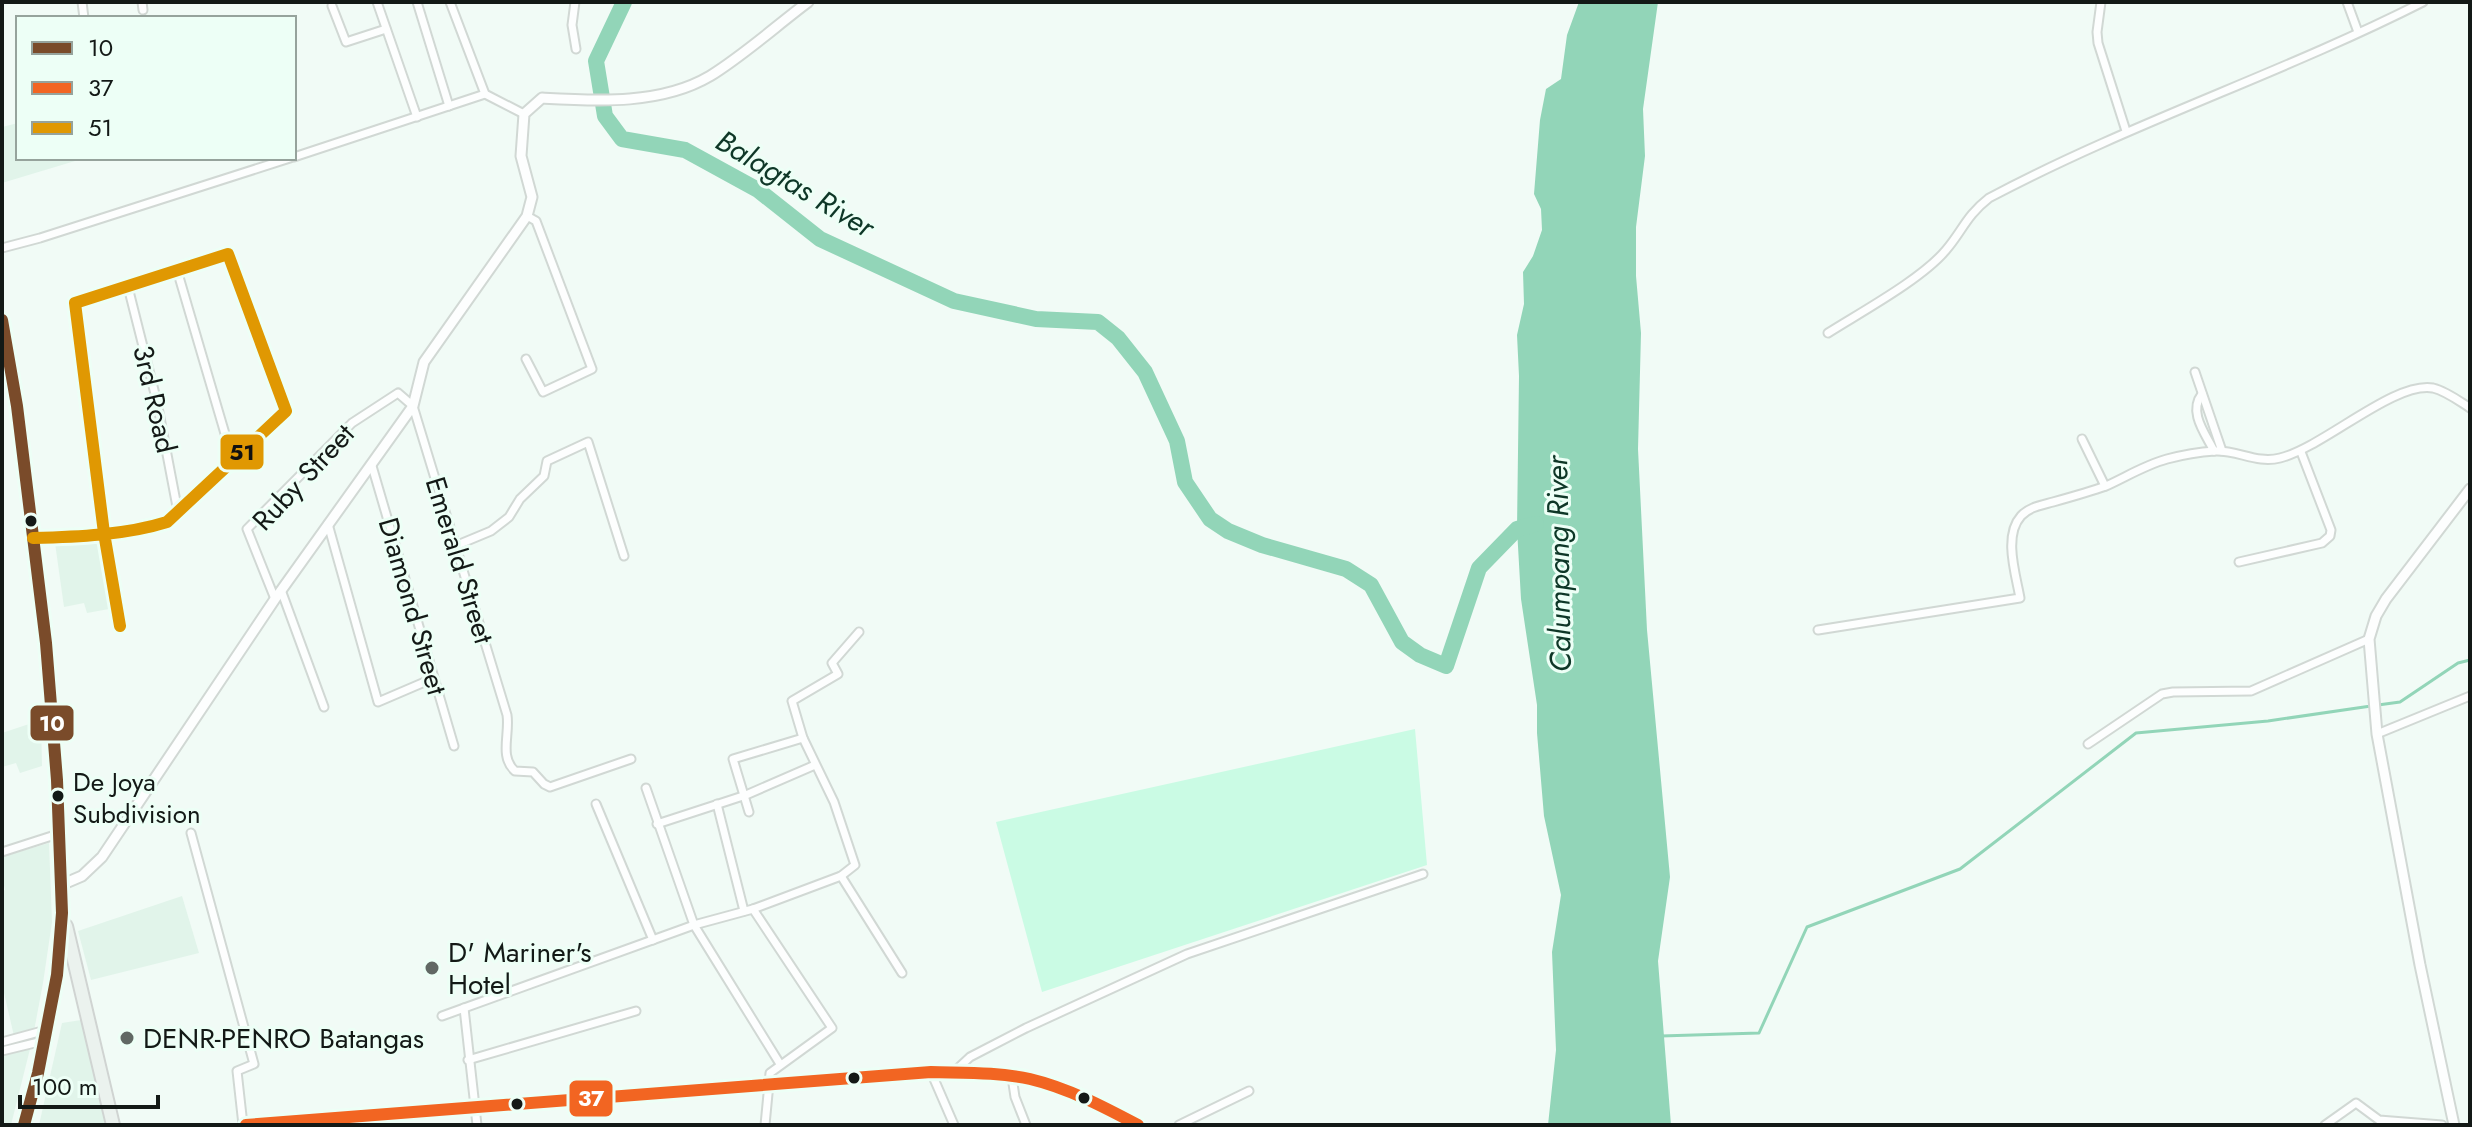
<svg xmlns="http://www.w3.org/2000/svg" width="2472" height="1127" font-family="Jost,sans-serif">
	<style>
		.built { fill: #e1f4ea }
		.green { fill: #cafbe4 }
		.water { fill: #92d5b8 }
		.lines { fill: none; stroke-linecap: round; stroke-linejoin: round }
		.stream { stroke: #92d5b8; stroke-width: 3 }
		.river { stroke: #92d5b8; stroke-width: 16 }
		.minor-casing { stroke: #d1d8d4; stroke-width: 11 }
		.tertiary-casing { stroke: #d1d8d4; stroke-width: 13 }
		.primary-casing { stroke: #d0d4d2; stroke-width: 16 }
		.minor { stroke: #fdfefe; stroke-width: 7 }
		.tertiary { stroke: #fdfefe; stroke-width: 9 }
		.primary { stroke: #ebf2ee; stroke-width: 12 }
		.bus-1-casing { stroke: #edfff6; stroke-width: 18 }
		.bus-2-casing { stroke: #edfff6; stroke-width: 18 }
		.bus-3-casing { stroke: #edfff6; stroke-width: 18 }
		.bus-1 { stroke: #7a4b2a; stroke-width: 12 }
		.bus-2 { stroke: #f26522; stroke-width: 12 }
		.bus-3 { stroke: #e09802; stroke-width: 12 }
		.bus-dot { fill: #131916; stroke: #edfff6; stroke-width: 3 }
		.poi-dot { fill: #616864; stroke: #edfff6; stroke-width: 3 }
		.labels { text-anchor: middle; stroke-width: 6; stroke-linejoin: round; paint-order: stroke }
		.bus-label { font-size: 26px; fill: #131916; stroke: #edfff6; text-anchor: start }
		.street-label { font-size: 28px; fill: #131916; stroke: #edfff6 }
		.poi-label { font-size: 28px; fill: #131916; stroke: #edfff6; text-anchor: start }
		.water-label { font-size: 30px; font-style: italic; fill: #0e3727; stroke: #edfff6 }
		.line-badge { stroke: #edfff6; stroke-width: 3 }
		.badge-label { font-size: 22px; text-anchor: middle; font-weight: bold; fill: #fff }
		.pale-badge-label { font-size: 22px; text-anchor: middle; font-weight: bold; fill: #111 }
	</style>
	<rect width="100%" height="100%" fill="#f1fbf6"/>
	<g class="built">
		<polygon points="18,123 18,158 85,158 2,183 2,127"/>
		<polygon points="99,538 109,609 87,613 84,603 64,607 55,543"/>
		<polygon points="41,720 42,766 20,773 16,763 2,767 2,733"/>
		<polygon points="49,843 52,922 43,983 34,1031 14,1036 4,993 2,993 2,891 5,890 2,876 2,857"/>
		<polygon points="182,896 199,953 91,980 78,931"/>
		<polygon points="81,1020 107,1125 39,1125 62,1023"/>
		<polygon points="23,1048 30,1049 11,1125 2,1125 2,1055"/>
	</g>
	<polygon class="green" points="1415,729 1427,865 1042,992 996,822"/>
	<polygon class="water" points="1579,2 1658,2 1643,109 1645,156 1636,227 1636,276 1641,333 1638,449 1647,630 1670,877 1658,961 1671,1125 1548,1125 1556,1050 1552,952 1561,895 1544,816 1537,733 1537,705 1521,599 1517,529 1519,376 1517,335 1524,304 1523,272 1533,256 1542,230 1541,209 1534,194 1540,120 1546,89 1561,79 1567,35"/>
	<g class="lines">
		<g class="stream">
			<polyline points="2378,705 2400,702 2458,663 2470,660"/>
			<polyline points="1661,1036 1759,1033 1807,927 1960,869 2136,733 2268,721 2371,706"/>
		</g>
		<polyline class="river" points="624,2 596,61 605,116 622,139 685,150 758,190 820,239 954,301 1036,319 1098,322 1118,338 1145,372 1177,441 1185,482 1210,519 1228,531 1262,545 1346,569 1371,585 1402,642 1420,655 1446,666 1479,568 1517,529 1536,524"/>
		<g class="minor-casing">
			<g id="minor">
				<polyline points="82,2 84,18"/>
				<polyline points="142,2 143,10"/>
				<polyline points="377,2 417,117"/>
				<polyline points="417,2 449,106"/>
				<polyline points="450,2 485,94 524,114"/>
				<polyline points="575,2 572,25 576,49"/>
				<polyline points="2101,2 2097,32 2098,43 2126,131"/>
				<polyline points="2347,2 2358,32"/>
				<polyline points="332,6 346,42 386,29"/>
				<polyline points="294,157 485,94"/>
				<polyline points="2,248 40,238 290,158"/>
				<polyline points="177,270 233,461"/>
				<polyline points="128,287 157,402 178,512"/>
				<path d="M 1828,333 C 1861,312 1922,279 1946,250 C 1963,230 1966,216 1989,198 C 2130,123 2281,74 2423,2"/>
				<polyline points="526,359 543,392 592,369 536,221 527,216"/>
				<polyline points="2195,372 2222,451"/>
				<path d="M 2202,394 C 2188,412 2205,433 2214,451"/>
				<polyline points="2082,439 2105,486"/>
				<polyline points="372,466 454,746"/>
				<polyline points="328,524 378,702 434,678"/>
				<path d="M 33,538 C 76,537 126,535 167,522 L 286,411 L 228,254 L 75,303 L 104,533 L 120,626"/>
				<polyline points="455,546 491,531 509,517 520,499 544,476 547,461 588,442 624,556"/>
				<polyline points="2239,562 2322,543 2330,536 2331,530 2301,452"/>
				<polyline points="281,590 324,707"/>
				<path d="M 275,599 L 247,529 L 352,423 L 398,393 L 413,406 L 507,715 C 510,734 499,757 515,771 L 533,772 L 544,784 L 550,787 L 631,759"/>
				<path d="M 1818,630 L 2020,598 C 2016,575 2003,536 2021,516 C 2029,507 2042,505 2053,502 C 2071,497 2089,492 2106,486 C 2126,477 2145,465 2167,459 C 2182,455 2199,452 2215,451 C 2238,450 2257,464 2280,458 C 2324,447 2394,381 2433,388 C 2446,391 2459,401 2470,408"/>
				<polyline points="2377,734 2470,696"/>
				<polyline points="2088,744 2162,694 2173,692 2251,691 2369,639"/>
				<polyline points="646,788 694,925 780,1064"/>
				<polyline points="596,804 653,940"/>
				<polyline points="717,804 744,911"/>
				<polyline points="749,812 733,759 803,738"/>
				<polyline points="657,824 746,795 815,765"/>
				<polyline points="191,833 254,1064 237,1071 243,1125"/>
				<polyline points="2,852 58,834"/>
				<polyline points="841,876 902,973"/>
				<polyline points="753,909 832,1028 770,1073 765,1125"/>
				<polyline points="464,1008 477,1125"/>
				<polyline points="442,1016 694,925 753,909 841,876 855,865 834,802 803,738 792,701 838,674 832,663 859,632"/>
				<polyline points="2,1042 46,1030"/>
				<polyline points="2,1051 43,1041"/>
				<polyline points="468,1060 636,1011"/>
				<polyline points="955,1071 970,1057 1026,1028 1187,954 1423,874"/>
				<polyline points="931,1072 954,1125"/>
				<polyline points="1012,1077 1015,1097 1026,1125"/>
				<polyline points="1179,1125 1249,1091"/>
				<polyline points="2325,1125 2356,1103 2379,1120 2442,1125"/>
			</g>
		</g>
		<g class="tertiary-casing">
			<g id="tertiary">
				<path d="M 61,885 L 82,876 L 102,857 L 275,599 L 413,406 L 424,362 L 527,216 L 532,197 L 521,156 L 524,114 L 542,98 C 597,101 661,105 710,76 C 744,55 776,26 808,2"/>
				<polyline points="2454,1125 2420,965 2377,734 2369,639 2376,616 2386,599 2470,489"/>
			</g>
		</g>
		<g class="primary-casing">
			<g id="primary">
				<polyline points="2,320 17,406 46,643 57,780 62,913 57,975 38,1073 24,1125"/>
				<polyline points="66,926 113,1125"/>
				<path d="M 246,1125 L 931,1072 C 963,1073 998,1072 1030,1079 C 1068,1088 1104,1107 1138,1125"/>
			</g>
		</g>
		<use href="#minor" class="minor"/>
		<use href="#tertiary" class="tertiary"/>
		<use href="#primary" class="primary"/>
		<g class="bus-1-casing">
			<polyline id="bus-1" points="2,320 17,406 46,643 57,780 62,913 57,975 38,1073 24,1125"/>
		</g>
		<g class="bus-2-casing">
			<path id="bus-2" d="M 246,1125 L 931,1072 C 963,1073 998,1072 1030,1079 C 1068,1088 1104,1107 1138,1125"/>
		</g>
		<g class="bus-3-casing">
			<path id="bus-3" d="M 33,538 C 76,537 126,535 167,522 L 286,411 L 228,254 L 75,303 L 104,533 L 120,626"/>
		</g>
		<use href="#bus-1" class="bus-1"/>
		<use href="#bus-2" class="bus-2"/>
		<use href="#bus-3" class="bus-3"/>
	</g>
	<g class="bus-dot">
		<circle cx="31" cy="521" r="7"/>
		<circle cx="58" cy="796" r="7"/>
		<circle cx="854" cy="1078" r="7"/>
		<circle cx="1084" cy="1098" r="7"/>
		<circle cx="517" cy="1104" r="7"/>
	</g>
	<g class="poi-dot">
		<circle cx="432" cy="968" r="8"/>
		<circle cx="127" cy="1038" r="8"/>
	</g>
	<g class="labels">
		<g class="bus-label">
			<text x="73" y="791">De Joya<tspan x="73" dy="32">Subdivision</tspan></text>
		</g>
		<g class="street-label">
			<text transform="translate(155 399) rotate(77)" y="10">3rd Road</text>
			<text transform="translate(303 477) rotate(-47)" y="10">Ruby Street</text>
			<text transform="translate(460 560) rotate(73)" y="10">Emerald Street</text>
			<text transform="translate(413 606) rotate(74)" y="10">Diamond Street</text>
		</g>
		<g class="poi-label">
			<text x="448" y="962">D' Mariner's<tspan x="448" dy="32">Hotel</tspan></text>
			<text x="143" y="1048">DENR-PENRO Batangas</text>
		</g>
		<g class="water-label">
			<text transform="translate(795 184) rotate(31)" y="10">Balagtas River</text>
			<text transform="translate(1559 564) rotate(-91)" y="10">Calumpang River</text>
		</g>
	</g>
	<g class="line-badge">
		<rect x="219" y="433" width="46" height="38" rx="8" fill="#e09802"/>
		<rect x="29" y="704" width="46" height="38" rx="8" fill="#7a4b2a"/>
		<rect x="568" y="1079" width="46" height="39" rx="8" fill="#f26522"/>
	</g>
	<g class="badge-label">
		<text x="52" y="731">10</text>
		<text x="591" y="1106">37</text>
	</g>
	<g class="pale-badge-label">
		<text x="242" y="460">51</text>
	</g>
	<rect width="2472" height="1127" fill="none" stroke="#131916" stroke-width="8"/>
	<rect x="16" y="16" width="280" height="144" fill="#edfff6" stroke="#96a39c" stroke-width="2"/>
	<rect x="32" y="42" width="40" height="12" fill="#7a4b2a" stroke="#96a39c" stroke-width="2"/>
	<text x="88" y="56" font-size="24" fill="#131916">10</text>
	<rect x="32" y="82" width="40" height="12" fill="#f26522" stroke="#96a39c" stroke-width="2"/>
	<text x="88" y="96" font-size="24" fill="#131916">37</text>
	<rect x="32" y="122" width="40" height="12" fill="#e09802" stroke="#96a39c" stroke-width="2"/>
	<text x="88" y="136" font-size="24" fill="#131916">51</text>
	<path d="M20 1095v12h138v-12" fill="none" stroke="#131916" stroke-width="4"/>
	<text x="32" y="1095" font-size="24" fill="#131916" stroke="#edfff6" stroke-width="6" paint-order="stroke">100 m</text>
</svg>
